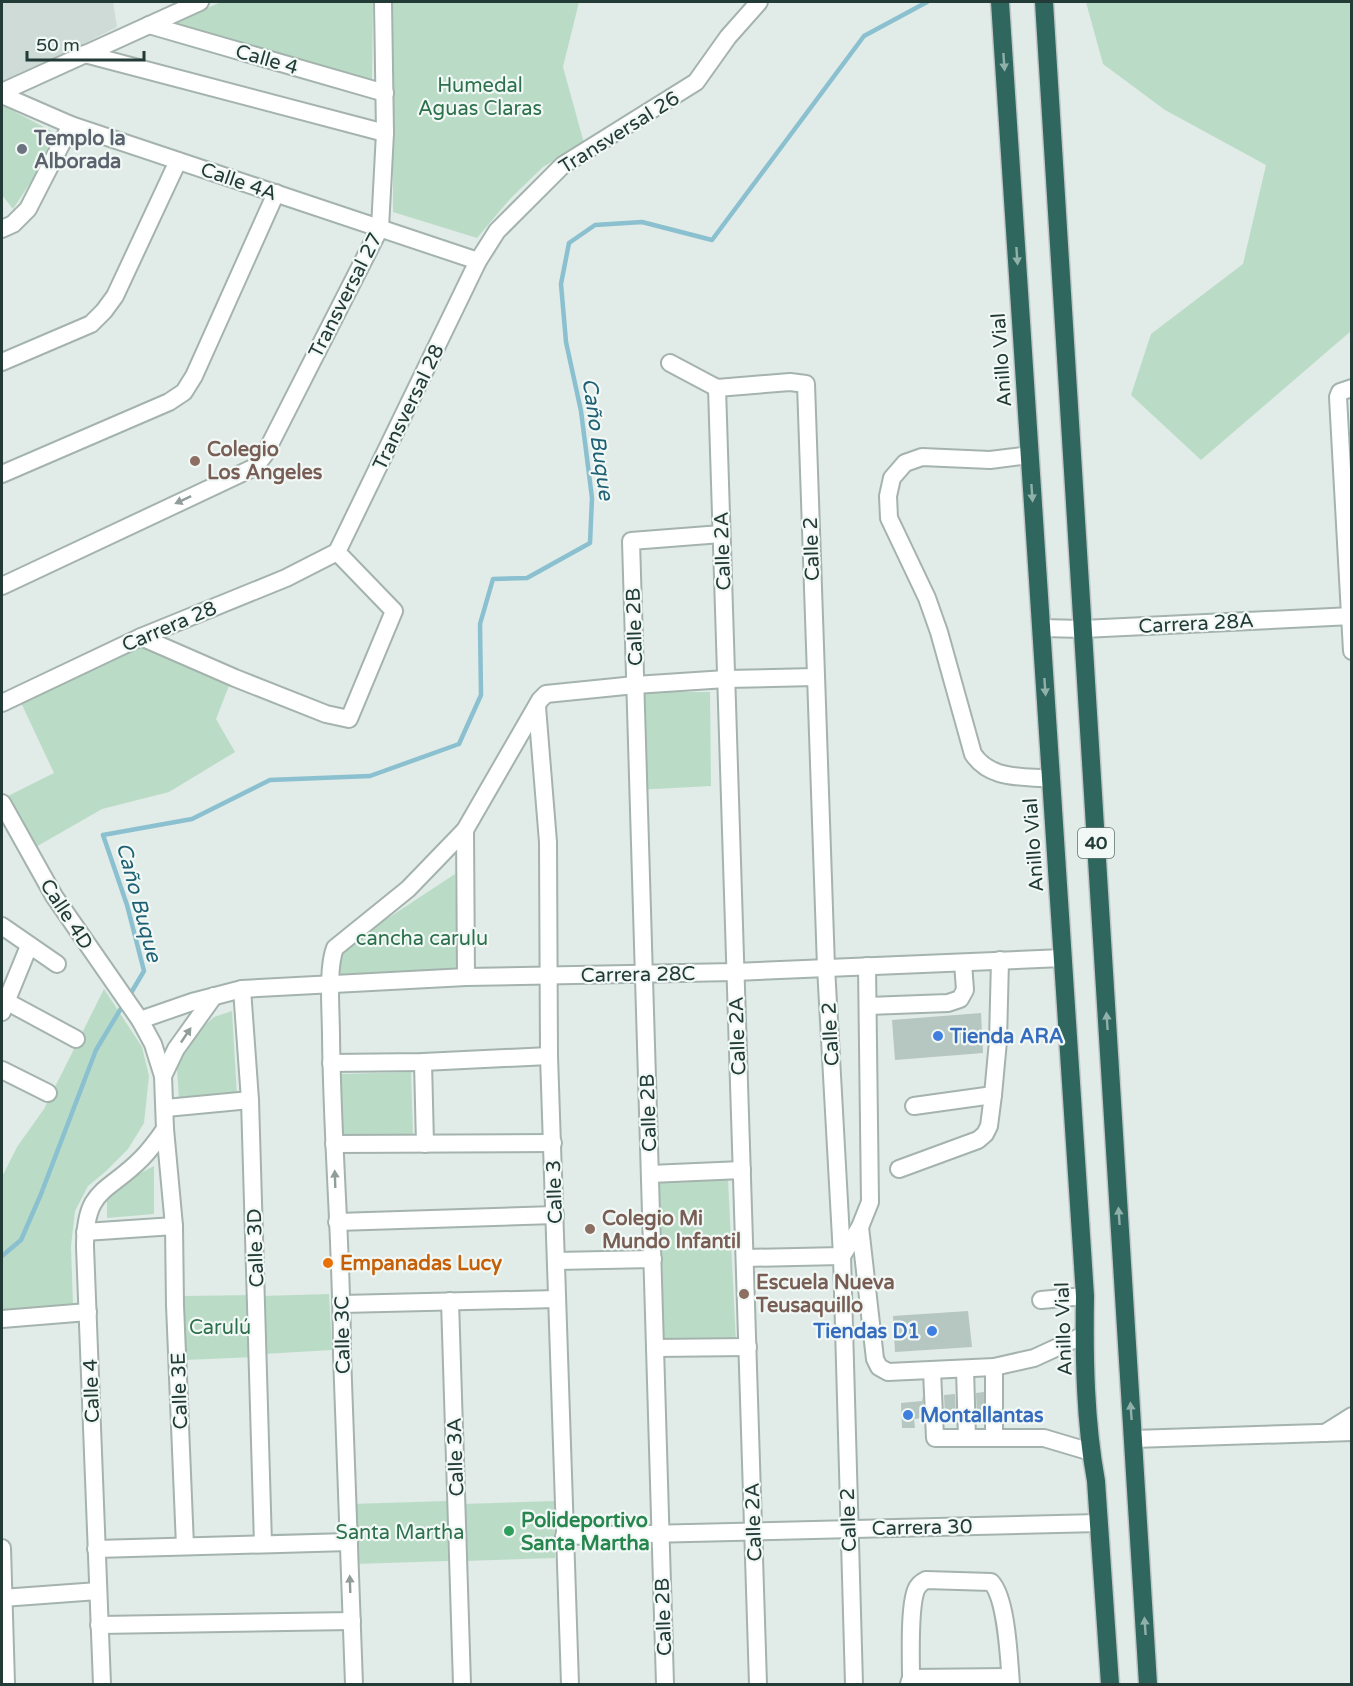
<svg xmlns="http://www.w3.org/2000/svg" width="1353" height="1686" font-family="'Varela Round',sans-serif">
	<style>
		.built { fill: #cfdbd6 }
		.green { fill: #badcc6 }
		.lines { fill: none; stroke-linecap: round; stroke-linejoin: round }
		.stream { stroke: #8ac0cf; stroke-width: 4.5 }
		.building { fill: #b6c6c0 }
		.minor-casing { stroke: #a4b3ae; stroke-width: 20 }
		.highway-casing { stroke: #c1c8c7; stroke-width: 21 }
		.minor { stroke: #fff; stroke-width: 16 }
		.highway { stroke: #2f675f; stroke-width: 18 }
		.oneway { fill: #90b0aa }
		.oneway2 { fill: #909d9a }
		.worship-dot { fill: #6b7280; stroke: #f1f8f5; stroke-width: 2 }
		.education-dot { fill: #8d6e63; stroke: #f1f8f5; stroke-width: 2 }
		.shop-dot { fill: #3f7fe0; stroke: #f1f8f5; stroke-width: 2 }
		.food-dot { fill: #e8710a; stroke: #f1f8f5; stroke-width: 2 }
		.leisure-dot { fill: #2e9e5b; stroke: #f1f8f5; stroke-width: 2 }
		.labels { text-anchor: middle; stroke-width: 4.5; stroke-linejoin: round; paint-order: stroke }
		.shield { fill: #f1f8f5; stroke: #60746f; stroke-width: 1.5 }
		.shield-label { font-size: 18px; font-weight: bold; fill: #223b36 }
		.street-label { font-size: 20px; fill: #223b36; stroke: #f1f8f5 }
		.park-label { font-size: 20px; fill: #2d714c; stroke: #f1f8f5 }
		.worship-label { font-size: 20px; font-weight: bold; fill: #5b616d; stroke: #f1f8f5; text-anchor: start }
		.education-label { font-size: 20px; font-weight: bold; fill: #785e54; stroke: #f1f8f5; text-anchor: start }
		.shop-label { font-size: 20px; font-weight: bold; fill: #366cbe; stroke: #f1f8f5; text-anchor: start }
		.food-label { font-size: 20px; font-weight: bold; fill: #c56008; stroke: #f1f8f5; text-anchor: start }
		.leisure-label { font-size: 20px; font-weight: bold; fill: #27864d; stroke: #f1f8f5; text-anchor: start }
		.water-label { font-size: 21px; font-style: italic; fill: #1e6175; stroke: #f1f8f5 }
	</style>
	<rect width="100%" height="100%" fill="#e1ebe7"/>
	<polygon class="built" points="2,2 113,2 117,27 2,85"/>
	<g class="green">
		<polygon points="221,2 373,2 372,82 166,26"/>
		<polygon points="393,2 579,2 563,67 584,143 543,167 510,199 477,238 393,212"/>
		<polygon points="1086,2 1351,2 1351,331 1201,460 1131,395 1151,334 1243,264 1266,165 1165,110 1103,64"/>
		<polygon points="2,105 61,136 13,209 2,195"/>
		<polygon points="134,637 230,683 216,719 235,752 169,792 102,809 27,852 2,799 54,773 16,692"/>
		<polygon points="631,692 710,692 711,786 635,790"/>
		<polygon points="455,874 458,970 341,978 338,951"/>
		<polygon points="104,989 142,1047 149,1076 144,1123 128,1149 105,1172 88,1186 75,1211 71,1246 73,1305 2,1311 2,1177 17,1147 44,1109"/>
		<polygon points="232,1011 237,1096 179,1101 177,1067 194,1035 214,1017"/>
		<polygon points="411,1072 413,1135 343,1137 341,1074"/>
		<polygon points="154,1166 154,1214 107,1218 107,1198 129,1179"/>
		<polygon points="728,1179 736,1344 653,1347 648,1183"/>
		<polygon points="329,1294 332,1350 263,1354 262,1296"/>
		<polygon points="254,1295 255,1357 185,1360 184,1296"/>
		<polygon points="447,1501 448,1561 353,1564 351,1504"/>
		<polygon points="554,1501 555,1558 464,1561 462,1504"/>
	</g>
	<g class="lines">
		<g class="stream">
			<polyline points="128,998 144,971 127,905 103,835 192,819 270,780 370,776 459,744 481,695 480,624 493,579 527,578 590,543 592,498 581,411 566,342 561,284 569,243 595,225 642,222 712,240 864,36 927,2"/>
			<polyline points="2,1256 21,1240 41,1194 96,1050 123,1005"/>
		</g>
	</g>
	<g class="building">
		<polygon points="981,1013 983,1053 895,1060 892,1020"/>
		<polygon points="968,1311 972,1347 895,1352 893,1316"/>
		<polygon points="984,1392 984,1415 977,1416 976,1393"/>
		<polygon points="955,1394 956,1417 945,1417 944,1395"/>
		<polygon points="923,1396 924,1418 914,1419 915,1428 902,1428 901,1403 922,1401"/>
	</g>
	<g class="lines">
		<g class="minor-casing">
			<g id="minor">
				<polyline points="149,25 385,93"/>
				<polyline points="85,54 385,133"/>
				<polyline points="2,92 200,2"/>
				<polyline points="2,95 71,125 478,261"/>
				<polyline points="2,229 13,224 28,209 71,125"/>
				<polyline points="2,362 91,324 104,311 115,296 178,161"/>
				<polyline points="670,363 717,388 790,382 806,384 826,967 842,1256 854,1684"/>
				<polyline points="717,388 758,1684"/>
				<polyline points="1352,388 1340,392 1338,397 1352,651"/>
				<path d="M 1030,455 L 990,460 L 922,457 L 905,463 L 892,478 L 888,496 L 889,518 L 927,598 L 939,632 L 973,754 C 990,780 1022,776 1051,779"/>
				<polyline points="2,474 169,402 184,392 194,376 276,193"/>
				<polyline points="337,552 478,261 497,231 563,165 696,82 728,37 759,2"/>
				<polyline points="2,586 255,467 265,454 380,228 385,133 383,2"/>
				<polyline points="1041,628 1083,629 1352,616"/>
				<polyline points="141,637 235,678 326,714 349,719 394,611 337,552"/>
				<polyline points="2,703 141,637 286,578 337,552"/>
				<polyline points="537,707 548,842 549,1056 570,1684"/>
				<polyline points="2,803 54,896 140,1020 153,1044 163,1076 165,1129 174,1226 175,1305 185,1546"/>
				<polyline points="465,830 466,977"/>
				<polyline points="2,926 57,964"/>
				<polyline points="242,989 250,1100 263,1544"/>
				<polyline points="2,999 76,1039"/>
				<polyline points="868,1006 948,1003 960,999 965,990 963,963"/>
				<polyline points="2,1012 29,946"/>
				<polyline points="140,1020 192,1002 242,989 466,977 735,972 1063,958"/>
				<polyline points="423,1062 425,1144"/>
				<polyline points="331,1063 423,1062 549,1056"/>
				<polyline points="2,1070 48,1093"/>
				<polyline points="163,1076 176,1049 214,996"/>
				<polyline points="914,1106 993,1095"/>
				<polyline points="166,1108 250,1100"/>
				<polyline points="334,1144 553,1143"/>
				<polyline points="899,1169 978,1140 985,1134 989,1126 993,1095 998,1041 1000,960"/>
				<polyline points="650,1174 742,1170"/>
				<polyline points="337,1222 555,1215"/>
				<polyline points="860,1227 875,1359 879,1367 888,1372 994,1367 1034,1358 1084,1335"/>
				<polyline points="85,1232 174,1226"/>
				<polyline points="745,1258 842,1256 860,1227 870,1202 867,966"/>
				<polyline points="556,1261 653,1259"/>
				<polyline points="1041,1300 1085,1296"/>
				<polyline points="450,1301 462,1684"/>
				<polyline points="342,1304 557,1299"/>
				<polyline points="2,1319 88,1312"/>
				<polyline points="655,1348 748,1347"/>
				<polyline points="994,1367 994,1438"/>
				<polyline points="965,1369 967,1438"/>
				<polyline points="932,1371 935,1438 1044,1438 1091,1452"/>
				<polyline points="1325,1433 1352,1416"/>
				<polyline points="1133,1439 1352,1432"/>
				<polyline points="564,1536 1099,1523"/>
				<polyline points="2,1548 6,1684"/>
				<polyline points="96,1549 349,1542"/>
				<polyline points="2,1598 98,1591"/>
				<polyline points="99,1625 352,1621"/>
				<path d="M 911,1678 C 911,1656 909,1608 916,1590 C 918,1585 922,1582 926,1580 L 991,1582 C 1007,1598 1009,1661 1011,1684"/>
				<path d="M 102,1684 L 85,1247 C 85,1187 107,1194 142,1158 C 151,1149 158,1139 165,1129"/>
				<path d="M 354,1684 L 342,1355 C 342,1248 332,1142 331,1035 C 331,1013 327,968 335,948 L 408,889 L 465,830 L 540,700 L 546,694 L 635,685 L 726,679 L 815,677"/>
				<polyline points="665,1684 631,541 721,534"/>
				<polyline points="909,1684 911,1678 1010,1677"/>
			</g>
		</g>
		<g class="highway-casing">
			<g id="highway">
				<path d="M 1000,2 L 1085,1296 C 1084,1357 1085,1421 1096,1481 L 1110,1684"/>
				<polyline points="1044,2 1148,1684"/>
			</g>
		</g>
		<use href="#minor" class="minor"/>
		<use href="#highway" class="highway"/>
	</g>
	<defs><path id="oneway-solid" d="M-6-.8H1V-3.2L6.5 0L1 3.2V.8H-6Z" transform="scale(1.5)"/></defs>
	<g class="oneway">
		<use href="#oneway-solid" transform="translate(1004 62) rotate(86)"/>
		<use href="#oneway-solid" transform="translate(1017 256) rotate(86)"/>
		<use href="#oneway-solid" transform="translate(1032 493) rotate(86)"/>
		<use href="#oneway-solid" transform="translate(1045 687) rotate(86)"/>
		<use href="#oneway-solid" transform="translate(1107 1021) rotate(-94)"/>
		<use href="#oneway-solid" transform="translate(1119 1216) rotate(-94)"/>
		<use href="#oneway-solid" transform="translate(1131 1411) rotate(-94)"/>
		<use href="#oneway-solid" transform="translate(1145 1626) rotate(-94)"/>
	</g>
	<g class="oneway2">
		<use href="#oneway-solid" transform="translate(183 500) rotate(155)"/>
		<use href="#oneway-solid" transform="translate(186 1035) rotate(-56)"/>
		<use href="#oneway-solid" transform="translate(335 1179) rotate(-92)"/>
		<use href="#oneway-solid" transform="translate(350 1584) rotate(-92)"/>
	</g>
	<circle class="worship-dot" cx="22" cy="149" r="6"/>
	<g class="education-dot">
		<circle cx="195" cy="461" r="6"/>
		<circle cx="590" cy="1229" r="6"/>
		<circle cx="744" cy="1294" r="6"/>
	</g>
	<g class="shop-dot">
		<circle cx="938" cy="1036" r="6"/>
		<circle cx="932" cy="1331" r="6"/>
		<circle cx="908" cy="1415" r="6"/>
	</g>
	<circle class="food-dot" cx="328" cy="1263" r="6"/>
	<circle class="leisure-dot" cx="509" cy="1531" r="6"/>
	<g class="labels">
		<rect class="shield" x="1078" y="828" width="36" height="30" rx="4.5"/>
		<g class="shield-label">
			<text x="1096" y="849">40</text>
		</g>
		<g class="street-label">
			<text transform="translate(267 59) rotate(16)" y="7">Calle 4</text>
			<text transform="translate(619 132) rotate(-32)" y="7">Transversal 26</text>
			<text transform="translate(239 181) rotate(19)" y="7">Calle 4A</text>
			<text transform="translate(345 295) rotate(-63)" y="7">Transversal 27</text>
			<text transform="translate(1001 360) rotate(-94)" y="7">Anillo Vial</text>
			<text transform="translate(408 407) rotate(-64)" y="7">Transversal 28</text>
			<text transform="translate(811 549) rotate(-92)" y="7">Calle 2</text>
			<text transform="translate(722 551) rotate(-92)" y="7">Calle 2A</text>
			<text transform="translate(1196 623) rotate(-3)" y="7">Carrera 28A</text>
			<text transform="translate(169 626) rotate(-23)" y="7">Carrera 28</text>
			<text transform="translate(634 627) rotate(-92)" y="7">Calle 2B</text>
			<text transform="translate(1033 845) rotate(-94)" y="7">Anillo Vial</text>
			<text transform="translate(67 914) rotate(57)" y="7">Calle 4D</text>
			<text transform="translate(638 974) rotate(-1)" y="7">Carrera 28C</text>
			<text transform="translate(830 1034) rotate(-93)" y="7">Calle 2</text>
			<text transform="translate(737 1036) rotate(-92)" y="7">Calle 2A</text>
			<text transform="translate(648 1113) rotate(-92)" y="7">Calle 2B</text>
			<text transform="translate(554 1192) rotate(-92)" y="7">Calle 3</text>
			<text transform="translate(255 1248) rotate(-92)" y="7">Calle 3D</text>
			<text transform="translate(1063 1329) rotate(-92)" y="7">Anillo Vial</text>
			<text transform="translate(342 1335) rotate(-91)" y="7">Calle 3C</text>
			<text transform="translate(91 1391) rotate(-92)" y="7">Calle 4</text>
			<text transform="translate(179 1391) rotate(-92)" y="7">Calle 3E</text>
			<text transform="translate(455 1457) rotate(-92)" y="7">Calle 3A</text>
			<text transform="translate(848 1520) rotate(-92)" y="7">Calle 2</text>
			<text transform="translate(753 1522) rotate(-92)" y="7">Calle 2A</text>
			<text transform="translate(922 1527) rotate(-1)" y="7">Carrera 30</text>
			<text transform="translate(663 1617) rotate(-92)" y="7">Calle 2B</text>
		</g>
		<g class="park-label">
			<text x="480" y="92">Humedal<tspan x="480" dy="23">Aguas Claras</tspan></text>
			<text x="422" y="945">cancha carulu</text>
			<text x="220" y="1334">Carulú</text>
			<text x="400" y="1539">Santa Martha</text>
		</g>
		<g class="worship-label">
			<text x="34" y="145">Templo la<tspan x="34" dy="23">Alborada</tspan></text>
		</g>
		<g class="education-label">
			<text x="207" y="456">Colegio<tspan x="207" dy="23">Los Angeles</tspan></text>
			<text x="602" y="1225">Colegio Mi<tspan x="602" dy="23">Mundo Infantil</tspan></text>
			<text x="756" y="1289">Escuela Nueva<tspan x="756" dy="23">Teusaquillo</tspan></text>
		</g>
		<g class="shop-label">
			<text x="950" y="1043">Tienda ARA</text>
			<text x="920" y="1338" text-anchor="end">Tiendas D1</text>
			<text x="920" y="1422">Montallantas</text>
		</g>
		<g class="food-label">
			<text x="340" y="1270">Empanadas Lucy</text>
		</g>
		<g class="leisure-label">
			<text x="521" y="1527">Polideportivo<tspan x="521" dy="23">Santa Martha</tspan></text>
		</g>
		<g class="water-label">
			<text transform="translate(598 439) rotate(82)" y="7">Caño Buque</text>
			<text transform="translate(139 902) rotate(75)" y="7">Caño Buque</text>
		</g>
	</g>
	<rect width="1353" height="1686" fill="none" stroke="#223b36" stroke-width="6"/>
	<path d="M27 51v9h117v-9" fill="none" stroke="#223b36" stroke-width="3"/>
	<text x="36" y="51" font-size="18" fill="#223b36" stroke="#f1f8f5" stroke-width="4.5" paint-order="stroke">50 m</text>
</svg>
